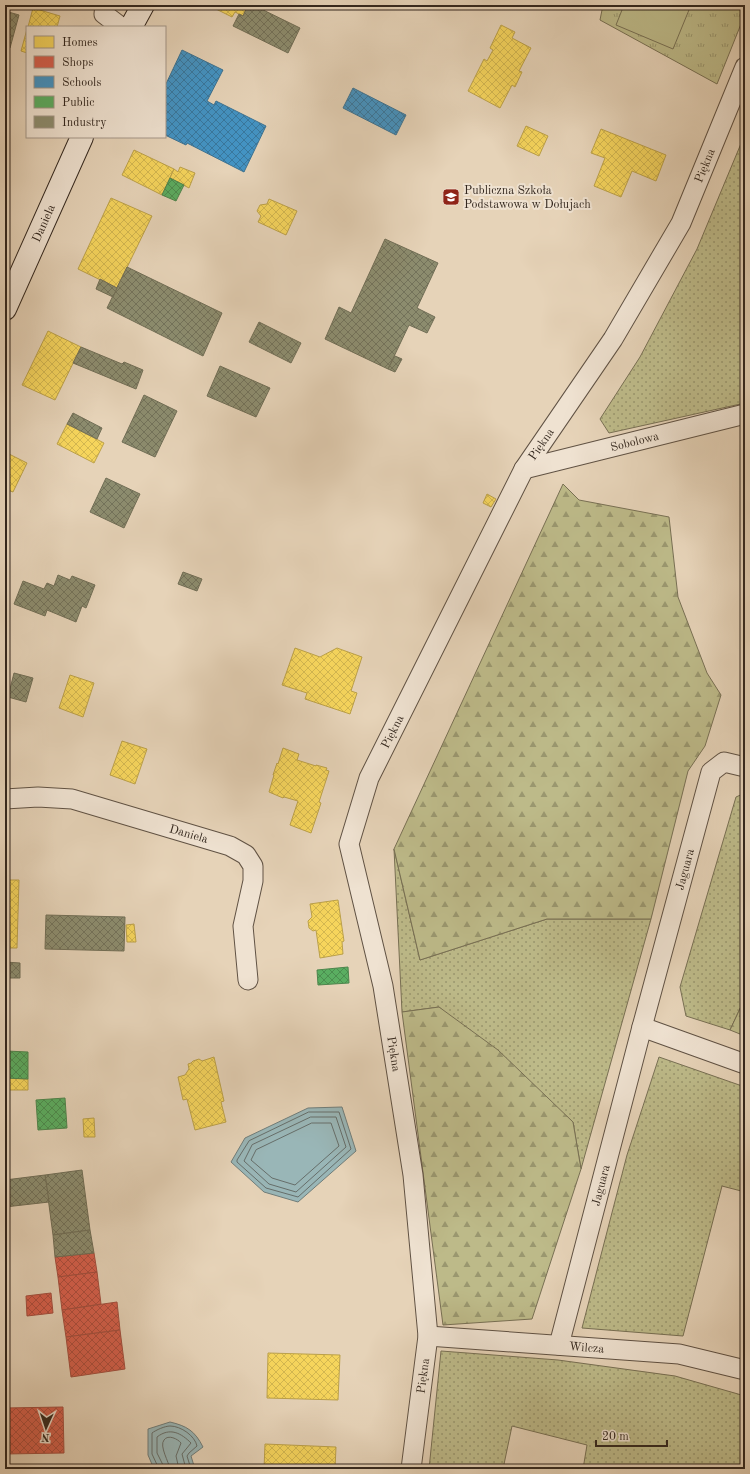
<svg xmlns="http://www.w3.org/2000/svg" width="750" height="1474" font-family="'Old Standard TT',serif">
	<style>
		.grass { fill: url(#grass-dots); stroke: #787054 }
		.forest { fill: url(#forest-firs); stroke: #787054 }
		.park { fill: url(#park-tufts); stroke: #787054 }
		.garden { fill: #bdba89; stroke: #787054 }
		.water { fill: #99b6b7; stroke: #707d7a }
		.homes { fill: url(#homes-cross-hatch); stroke: #bca149 }
		.shops { fill: url(#shops-cross-hatch); stroke: #a54f3f }
		.schools { fill: url(#schools-cross-hatch); stroke: #3e7392 }
		.public { fill: url(#public-cross-hatch); stroke: #4e864d }
		.industry { fill: url(#industry-cross-hatch); stroke: #716e56 }
		.lines { fill: none; stroke-linecap: round; stroke-linejoin: round }
		.shore { stroke: #666e6a; stroke-width: 1 }
		.street-casing { stroke: #605244; stroke-width: 21 }
		.secondary-casing { stroke: #33271e; stroke-width: 24 }
		.street { stroke: #efe2d1; stroke-width: 19 }
		.secondary { stroke: #efe2d1; stroke-width: 22 }
		.labels { text-anchor: middle; stroke-width: 4; stroke-linejoin: round; paint-order: stroke }
		.street-label { font-size: 12px; fill: #33271e; stroke: #efe2d1 }
		.poi-label { font-size: 12px; fill: #33271e; stroke: #efe2d1; text-anchor: start }
	</style>
	<defs>
		<pattern id="grass-dots" width="8" height="8" patternUnits="userSpaceOnUse"><rect width="8" height="8" fill="#bdba89"/><path d="M2 2h.1M6 6h.1" fill="none" stroke="#9a976f" stroke-width="1.8" stroke-linecap="round"/></pattern>
		<pattern id="forest-firs" width="22" height="20" patternUnits="userSpaceOnUse"><rect width="22" height="20" fill="#bdba89"/><path d="M5 1l3.5 6h-7zM16 11l3.5 6h-7z" fill="#9a976f"/></pattern>
		<pattern id="park-tufts" width="24" height="20" patternUnits="userSpaceOnUse"><rect width="24" height="20" fill="#bdba89"/><path d="M3 7l-1-3M5 7V3M7 7l1-3M15 17l-1-3M17 17v-4M19 17l1-3" fill="none" stroke="#9a976f"/></pattern>
		<pattern id="homes-cross-hatch" width="8" height="8" patternUnits="userSpaceOnUse"><rect width="8" height="8" fill="#f6d55c"/><path d="M0 0l8 8M0 8l8-8" fill="none" stroke="#d3b750"/></pattern>
		<pattern id="shops-cross-hatch" width="8" height="8" patternUnits="userSpaceOnUse"><rect width="8" height="8" fill="#d6604d"/><path d="M0 0l8 8M0 8l8-8" fill="none" stroke="#ae4f3f"/></pattern>
		<pattern id="schools-cross-hatch" width="8" height="8" patternUnits="userSpaceOnUse"><rect width="8" height="8" fill="#4393c3"/><path d="M0 0l8 8M0 8l8-8" fill="none" stroke="#39789e"/></pattern>
		<pattern id="public-cross-hatch" width="8" height="8" patternUnits="userSpaceOnUse"><rect width="8" height="8" fill="#5aae61"/><path d="M0 0l8 8M0 8l8-8" fill="none" stroke="#4b8e4f"/></pattern>
		<pattern id="industry-cross-hatch" width="8" height="8" patternUnits="userSpaceOnUse"><rect width="8" height="8" fill="#8c8c6e"/><path d="M0 0l8 8M0 8l8-8" fill="none" stroke="#73725a"/></pattern>
	</defs>
	<rect width="100%" height="100%" fill="#e6d3b8"/>
	<filter id="stains"><feTurbulence type="fractalNoise" baseFrequency=".005" numOctaves="4"/><feColorMatrix values="0 0 0 0 .2 0 0 0 0 .09 0 0 0 0 .02 0 0 0 .5 -.17"/></filter>
	<radialGradient id="worn" r=".72"><stop offset=".6" stop-color="#630" stop-opacity="0"/><stop offset="1" stop-color="#630" stop-opacity=".3"/></radialGradient>
	<g class="grass">
		<polygon points="745,134 745,403 609,433 600,419 640,357 697,249"/>
		<polygon points="745,793 745,998 730,1030 686,1016 680,987 736,797"/>
		<polygon points="394,849 420,960 547,919 651,919 581,1169 573,1122 439,1007 402,1012"/>
		<polygon points="659,1057 745,1087 745,1192 722,1186 683,1336 582,1328 627,1155"/>
		<polygon points="441,1351 558,1360 675,1376 745,1396 745,1469 583,1469 587,1445 512,1426 503,1469 429,1469"/>
	</g>
	<g class="forest">
		<polygon points="563,484 579,500 669,517 678,597 707,673 721,695 705,746 688,771 651,919 547,919 420,960 394,849"/>
		<polygon points="745,998 745,1036 730,1030"/>
		<polygon points="439,1007 498,1050 573,1122 581,1169 532,1319 443,1325 402,1012"/>
	</g>
	<polygon class="park" points="603,5 745,5 745,14 717,84 600,20"/>
	<polygon class="garden" points="624,5 691,5 673,49 616,25"/>
	<g class="water">
		<polygon points="342,1107 356,1151 298,1202 264,1192 231,1162 245,1138 308,1108"/>
		<path d="M 170,1422 C 187,1426 195,1431 203,1447 L 191,1456 L 195,1469 L 154,1469 L 148,1455 L 148,1429 Z"/>
	</g>
	<g class="homes">
		<polygon points="213,5 248,5 243,16 235,12 232,17 212,7"/>
		<polygon points="33,8 60,16 57,27 28,27"/>
		<polygon points="501,25 515,32 512,38 531,48 519,71 522,72 515,87 512,85 500,108 468,91 484,59 487,61 493,50 490,48"/>
		<polygon points="27,29 27,53 21,51"/>
		<polygon points="526,126 548,136 539,156 517,146"/>
		<polygon points="601,129 666,155 656,181 632,171 621,197 594,186 605,158 591,153"/>
		<polygon points="134,150 174,169 162,195 122,175"/>
		<polygon points="180,167 195,173 189,188 170,178 174,169 178,172"/>
		<polygon points="111,198 152,216 117,288 78,269"/>
		<polygon points="269,199 297,211 286,235 258,222 261,216 257,211 260,205 267,204"/>
		<polygon points="48,331 81,347 55,400 22,385"/>
		<polygon points="67,424 104,443 94,463 57,444"/>
		<polygon points="5,452 27,463 13,492 5,489"/>
		<polygon points="487,494 496,499 491,507 483,503"/>
		<polygon points="295,648 320,657 337,648 362,657 351,691 357,693 350,714 305,699 307,693 282,685"/>
		<polygon points="70,675 94,683 83,717 59,708"/>
		<polygon points="122,741 147,749 135,784 110,775"/>
		<polygon points="283,748 299,754 297,760 316,766 316,765 327,768 326,770 329,771 319,802 321,803 311,833 290,825 298,801 284,797 283,798 269,792 274,775 273,775 277,763 278,764"/>
		<polygon points="5,880 19,880 17,948 5,948"/>
		<polygon points="338,900 344,941 342,942 343,954 320,958 316,930 313,931 309,928 308,921 312,917 310,904"/>
		<polygon points="134,924 136,942 127,942 126,925"/>
		<polygon points="214,1057 224,1101 221,1102 226,1122 195,1130 187,1099 183,1100 178,1077 185,1075 189,1069 188,1064 191,1063 193,1061 199,1059 202,1061"/>
		<polygon points="6,1078 28,1079 28,1090 5,1090"/>
		<polygon points="94,1118 95,1137 84,1137 83,1119"/>
		<polygon points="268,1353 340,1355 338,1400 267,1398"/>
		<polygon points="265,1444 336,1447 335,1469 264,1469"/>
	</g>
	<g class="shops">
		<polygon points="94,1253 97,1272 58,1277 55,1257"/>
		<polygon points="97,1272 101,1304 62,1310 58,1277"/>
		<polygon points="51,1293 53,1313 27,1316 26,1296"/>
		<polygon points="117,1302 120,1330 66,1337 62,1310"/>
		<polygon points="120,1330 125,1369 71,1377 66,1337"/>
		<polygon points="63,1407 64,1453 5,1454 5,1408"/>
	</g>
	<g class="schools">
		<polygon points="182,50 223,70 207,101 214,105 216,101 266,126 244,172 187,143 186,145 165,135 165,86"/>
		<polygon points="353,88 406,115 396,135 343,108"/>
	</g>
	<g class="public">
		<polygon points="170,178 184,185 176,201 162,195"/>
		<polygon points="348,967 349,983 318,985 317,970"/>
		<polygon points="6,1051 28,1052 28,1079 6,1078"/>
		<polygon points="65,1098 67,1128 38,1130 36,1100"/>
	</g>
	<g class="industry">
		<polygon points="248,5 253,5 300,28 288,53 233,26 239,14 243,16"/>
		<polygon points="5,11 19,15 10,48 5,46"/>
		<polygon points="385,239 438,263 417,308 435,317 427,333 409,325 388,369 325,339 339,307 351,313"/>
		<polygon points="127,267 222,313 203,356 107,308"/>
		<polygon points="100,279 117,288 113,297 96,289"/>
		<polygon points="259,322 301,343 291,363 249,342"/>
		<polygon points="81,347 122,364 124,362 143,370 136,389 73,363"/>
		<polygon points="395,356 402,359 395,372 388,369"/>
		<polygon points="220,366 270,388 256,417 207,396"/>
		<polygon points="144,395 177,411 155,457 122,442"/>
		<polygon points="73,413 102,428 97,439 67,424"/>
		<polygon points="106,478 140,494 124,528 90,512"/>
		<polygon points="183,572 202,579 197,591 178,584"/>
		<polygon points="58,575 70,580 72,576 95,585 86,608 82,606 76,622 47,610 45,616 14,604 23,581 44,589 47,583 54,586"/>
		<polygon points="14,673 33,678 26,702 8,697"/>
		<polygon points="46,915 125,917 124,951 45,949"/>
		<polygon points="5,962 20,963 20,978 5,978"/>
		<polygon points="82,1170 90,1230 53,1235 45,1175"/>
		<polygon points="45,1175 49,1202 5,1207 5,1180"/>
		<polygon points="90,1230 94,1253 55,1257 53,1235"/>
	</g>
	<g class="lines">
		<g class="shore">
			<polygon points="309,1112 339,1112 351,1149 298,1197 266,1188 237,1162 237,1160 249,1141"/>
			<polygon points="311,1117 336,1117 346,1147 296,1192 269,1184 244,1161 252,1145"/>
			<polygon points="312,1123 331,1123 339,1146 295,1185 272,1178 251,1160 256,1150"/>
			<path d="M 159,1469 L 152,1454 L 152,1433 C 156,1430 165,1426 170,1426 C 181,1426 195,1436 197,1446 L 189,1453 L 187,1456 L 191,1469"/>
			<path d="M 164,1469 L 163,1465 L 157,1453 L 157,1437 C 170,1427 181,1433 191,1443 L 182,1454 L 186,1469"/>
			<path d="M 170,1469 C 169,1462 159,1446 164,1440 C 168,1434 178,1439 181,1443 L 176,1456 L 179,1469"/>
		</g>
		<g class="street-casing">
			<g id="street">
				<polyline points="105,5 104,14 121,27"/>
				<path id="s1" d="M 524,469 L 745,414"/>
				<path id="s2" d="M 5,799 L 38,797 L 72,799 L 230,846 L 246,855 L 253,866 L 253,881 L 243,926 L 248,980"/>
				<polyline points="642,1027 745,1064"/>
				<path id="s3" d="M 428,1336 L 679,1354 L 745,1370"/>
				<path id="s4" d="M 559,1345 L 642,1027 L 711,772 L 724,762 L 745,767"/>
				<path id="s5" d="M 411,1469 L 428,1336 L 413,1175 L 383,986 L 349,844 L 369,778 L 524,469 L 613,339 L 681,223 L 745,67"/>
			</g>
		</g>
		<g class="secondary-casing">
			<g id="secondary">
				<polyline points="131,27 143,5"/>
				<path id="s6" d="M 5,309 L 82,137"/>
			</g>
		</g>
		<use href="#street" class="street"/>
		<use href="#secondary" class="secondary"/>
	</g>
	<defs>
		<g id="school-square" transform="scale(0.9)"><rect x="-9" y="-9" width="18" height="18" rx="4" fill="#8f2418" stroke="#efe2d1"/><path d="M0-5L7-2L0 1L-7-2ZM-4 1L0 2.5L4 1V4Q0 6-4 4Z" fill="#fff"/></g>
	</defs>
	<g fill-rule="evenodd">
		<use href="#school-square" x="451" y="197"/>
	</g>
	<g class="labels">
		<g class="street-label">
			<text dy="4" stroke="none"><textPath href="#s5" startOffset="1402">Piękna</textPath></text>
			<text dy="4" stroke="none"><textPath href="#s6" startOffset="94">Daniela</textPath></text>
			<text dy="4" stroke="none"><textPath href="#s1" startOffset="114">Sobolowa</textPath></text>
			<text dy="4" stroke="none"><textPath href="#s5" startOffset="1078">Piękna</textPath></text>
			<text dy="4" stroke="none"><textPath href="#s5" startOffset="754">Piękna</textPath></text>
			<text dy="4" stroke="none"><textPath href="#s2" startOffset="189">Daniela</textPath></text>
			<text dy="4" stroke="none"><textPath href="#s4" startOffset="492">Jaguara</textPath></text>
			<text transform="translate(394 1054) rotate(81)" y="4">Piękna</text>
			<text dy="4" stroke="none"><textPath href="#s4" startOffset="165">Jaguara</textPath></text>
			<text dy="4" stroke="none"><textPath href="#s3" startOffset="159">Wilcza</textPath></text>
			<text dy="4" stroke="none"><textPath href="#s5" startOffset="94">Piękna</textPath></text>
		</g>
		<g class="poi-label">
			<text x="464" y="194">Publiczna Szkoła<tspan x="464" dy="14">Podstawowa w Dołujach</tspan></text>
		</g>
	</g>
	<rect width="750" height="1474" fill="none" stroke="#e6d3b8" stroke-width="20"/>
	<rect x="6" y="6" width="738" height="1462" fill="none" stroke="#33271e" stroke-width="2"/>
	<rect x="10" y="10" width="730" height="1454" fill="none" stroke="#33271e"/>
	<rect x="26" y="26" width="140" height="112" fill="#efe2d1" stroke="#a49789"/>
	<rect x="34" y="36" width="20" height="12" fill="#f6d55c" stroke="#a49789"/>
	<text x="62" y="46" font-size="12" fill="#33271e">Homes</text>
	<rect x="34" y="56" width="20" height="12" fill="#d6604d" stroke="#a49789"/>
	<text x="62" y="66" font-size="12" fill="#33271e">Shops</text>
	<rect x="34" y="76" width="20" height="12" fill="#4393c3" stroke="#a49789"/>
	<text x="62" y="86" font-size="12" fill="#33271e">Schools</text>
	<rect x="34" y="96" width="20" height="12" fill="#5aae61" stroke="#a49789"/>
	<text x="62" y="106" font-size="12" fill="#33271e">Public</text>
	<rect x="34" y="116" width="20" height="12" fill="#8c8c6e" stroke="#a49789"/>
	<text x="62" y="126" font-size="12" fill="#33271e">Industry</text>
	<g transform="translate(46 1428) rotate(183)" stroke="#efe2d1" stroke-width="3" paint-order="stroke">
	<path d="M0-3L7 15L0 10L-7 15Z" fill="#33271e"/>
	<text y="-6" font-size="11" font-weight="bold" text-anchor="middle" fill="#33271e">N</text>
	</g>
	<path d="M596 1440v6h71v-6" fill="none" stroke="#33271e" stroke-width="2"/>
	<text x="602" y="1440" font-size="12" fill="#33271e" stroke="#efe2d1" stroke-width="3" paint-order="stroke">20 m</text>
	<rect width="100%" height="100%" filter="url(#stains)"/>
	<rect width="100%" height="100%" fill="url(#worn)"/>
</svg>
